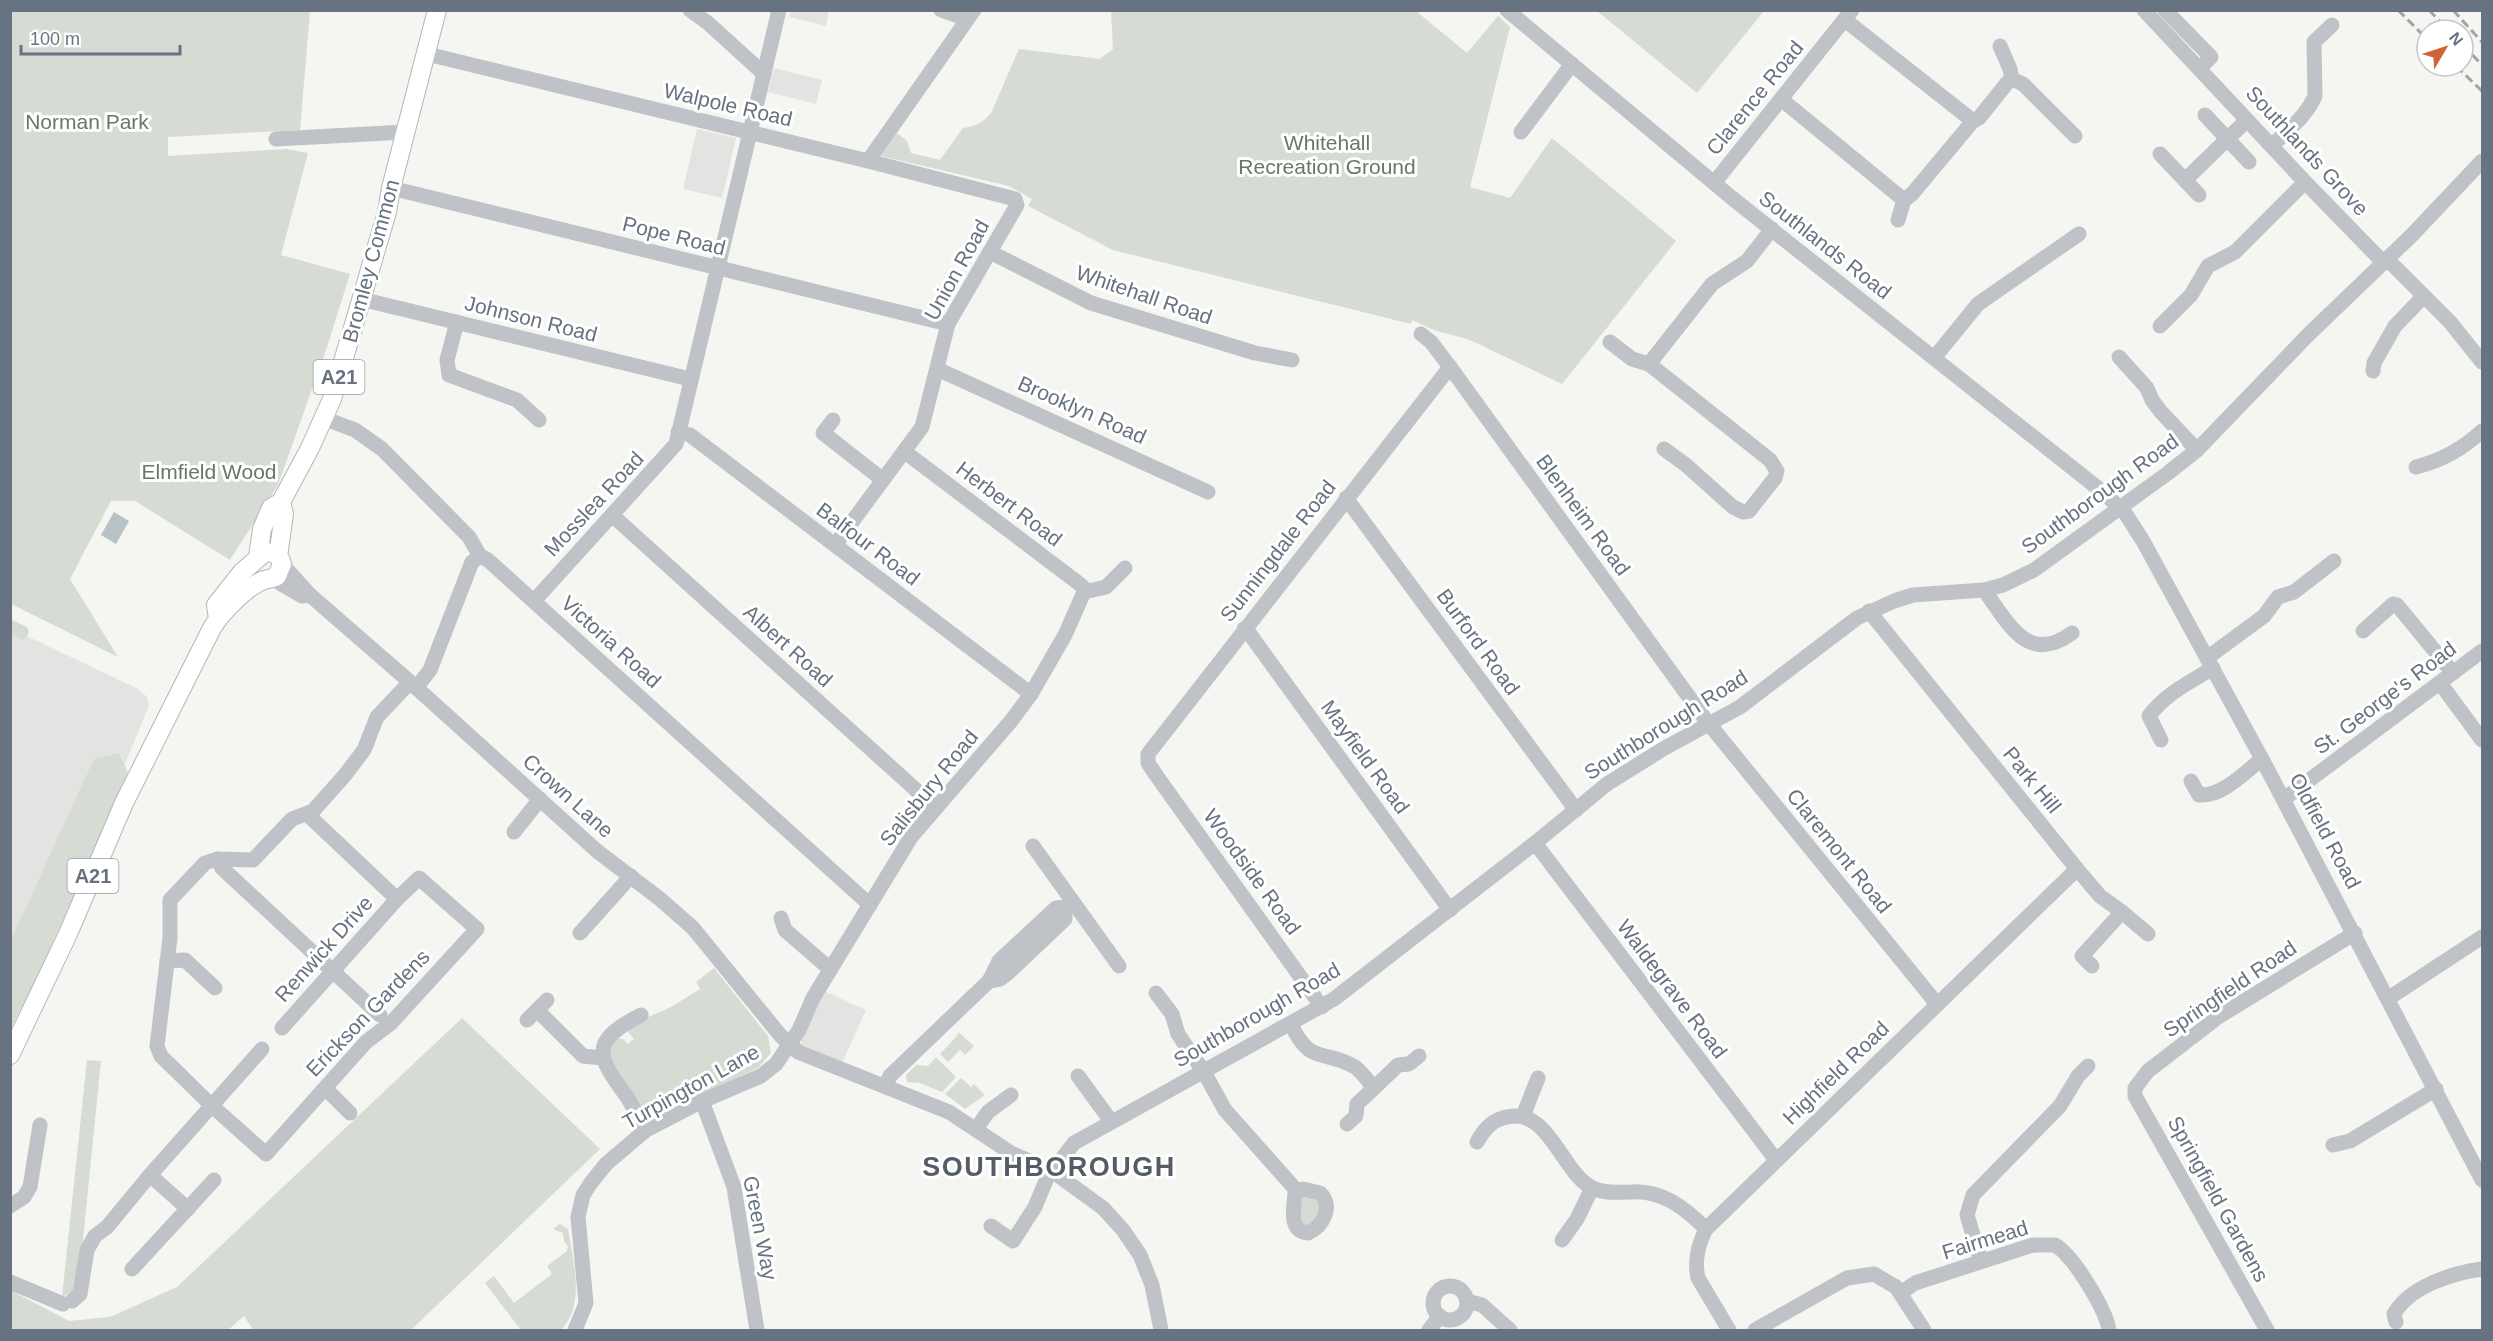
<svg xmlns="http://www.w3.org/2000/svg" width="2493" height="1341" font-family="Helvetica,sans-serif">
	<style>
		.built { fill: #e3e4e2 }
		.green { fill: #d6dbd4 }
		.water { fill: #b8c1c5 }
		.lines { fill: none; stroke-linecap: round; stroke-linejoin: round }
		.major-casing { stroke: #b3b6ba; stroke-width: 20 }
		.minor { stroke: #bfc2c6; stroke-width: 15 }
		.major { stroke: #fff; stroke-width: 18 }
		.rail { stroke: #a1a5ab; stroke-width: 3; stroke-dasharray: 9 4.5; stroke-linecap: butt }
		.labels { text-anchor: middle; stroke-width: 6; stroke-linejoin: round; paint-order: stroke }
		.shield { fill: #fff; stroke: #959da6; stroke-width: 1.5 }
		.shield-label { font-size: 20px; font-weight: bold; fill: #677380 }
		.street-label { font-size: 21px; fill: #677380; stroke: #fff }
		.park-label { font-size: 21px; fill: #687865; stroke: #fff }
		.district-label { font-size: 27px; font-weight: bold; letter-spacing: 1.5px; fill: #545d66; stroke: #fff }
	</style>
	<rect width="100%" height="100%" fill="#f5f5f2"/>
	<g class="built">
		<polygon points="791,11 791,10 829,11 826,26 789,17"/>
		<polygon points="774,68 822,80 816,104 768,92"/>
		<polygon points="697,129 736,138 722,198 683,189"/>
		<polygon points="10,628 138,689 147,697 149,705 40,972 11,954"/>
		<polygon points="824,991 866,1010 842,1063 800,1045"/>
	</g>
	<g class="green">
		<polygon points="10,11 310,11 300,130 168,137 168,156 286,149 308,153 281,255 350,274 328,344 278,485 230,560 135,501 111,501 70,579 118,657 11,604"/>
		<path d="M 1111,11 L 1416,11 L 1467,53 L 1498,16 L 1510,27 L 1470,187 L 1510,198 L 1552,138 L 1676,241 L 1562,384 L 1470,340 L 1434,330 L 1412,320 L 1411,324 L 1113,250 L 1028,206 L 1032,199 L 1009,186 L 881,156 L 897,133 L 907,141 L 911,153 L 940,160 L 963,128 C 976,126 983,123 991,113 L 1019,49 L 1100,59 L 1113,49 Z"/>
		<polygon points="1597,11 1764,11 1697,93"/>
		<polygon points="10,619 27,627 29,632 27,637 22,640 11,634"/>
		<polygon points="119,753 128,773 39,974 11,1028 11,940 94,759"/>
		<polygon points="714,968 768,1036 771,1053 758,1068 648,1120 612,1070 608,1047 616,1038 623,1039 628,1044 634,1039 628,1032 631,1025 671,1007 700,989 696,982"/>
		<polygon points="462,1018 600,1149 411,1330 253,1330 244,1316 228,1330 11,1330 12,1291 69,1321 110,1317 177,1287"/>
		<polygon points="958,1032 974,1046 965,1055 960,1050 948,1062 940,1054 957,1036"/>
		<polygon points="936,1057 956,1077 942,1092 920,1083 907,1082 906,1075 916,1065 928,1066"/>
		<polygon points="87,1060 101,1061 78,1289 62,1297"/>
		<polygon points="961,1078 971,1087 974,1084 985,1095 965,1109 945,1094"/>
		<polygon points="1305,1196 1316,1199 1321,1206 1313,1223 1305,1226 1300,1220 1301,1199"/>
		<path d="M 560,1224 L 568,1229 C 573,1260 586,1305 561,1330 L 521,1330 L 485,1283 L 494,1276 L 514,1303 L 552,1274 L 547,1266 L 567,1251 L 568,1247 L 564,1241 L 563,1233 L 553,1229 Z"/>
	</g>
	<polygon class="water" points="114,512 129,521 116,544 101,535"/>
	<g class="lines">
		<g class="major-casing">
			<g id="major">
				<polyline points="278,556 284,514 281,502"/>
				<polyline points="258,557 262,529 271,508 281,502 310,448 332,399 387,212 391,188 437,10"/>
				<path d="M 10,1055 L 67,936 L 124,803 L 212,628 C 221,613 247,586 264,580 C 269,578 273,579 277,576 L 282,564 C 280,555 274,551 264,553 L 242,572 L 216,605 L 218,619"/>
			</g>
		</g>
		<g class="minor">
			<polyline points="690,10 708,23 764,74"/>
			<polyline points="941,10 967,19"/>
			<polyline points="1507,10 1732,198 2104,493 2125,513 2143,541 2262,759 2482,1180"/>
			<polyline points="2144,10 2305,182 2379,258 2391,263 2450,322 2482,362"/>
			<polyline points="2165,10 2211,57 2200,68"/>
			<polyline points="1845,20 1973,121"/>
			<polyline points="2000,46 2010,69 2012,79"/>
			<polyline points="427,54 868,161 1015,199 1017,205 948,324 922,427 835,545"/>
			<polyline points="1781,99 1904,200"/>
			<polyline points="2205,115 2249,162"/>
			<polyline points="1521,132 1572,64"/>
			<polyline points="276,139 406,132"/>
			<path d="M 2272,146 C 2288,129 2306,117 2315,96 L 2314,42 L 2332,25"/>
			<polyline points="2160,154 2199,195"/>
			<polyline points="868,161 974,10"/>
			<polyline points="2185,180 2247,120"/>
			<polyline points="1714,183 1852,10"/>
			<polyline points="391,188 948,324"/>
			<polyline points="1898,220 1904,200 1912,194 1973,121 1979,118 2007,83 2012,79 2023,84 2075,136"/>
			<polyline points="990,252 1091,303 1255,353 1292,360"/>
			<polyline points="361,299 690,379"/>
			<polyline points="457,322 447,360 449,375 517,400 539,420"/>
			<polyline points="2160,326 2191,295 2208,266 2235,252 2305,182"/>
			<polyline points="1421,334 1431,342 1450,367 1705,719 1937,1004"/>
			<polyline points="1610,342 1632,359 1649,364"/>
			<polyline points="2119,357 2147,388 2152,400 2161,412 2197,450"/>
			<polyline points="1934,358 1978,304 2079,234"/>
			<polyline points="937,369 1208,492"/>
			<polyline points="2373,371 2374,363 2395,326 2424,296"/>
			<polyline points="323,418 355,430 382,449 469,537 480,556 488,560 870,905"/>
			<polyline points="833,420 823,433 883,480"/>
			<polyline points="678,432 690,435 1031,694"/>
			<polyline points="1664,449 1686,465 1733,507 1743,512 1749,511 1775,478 1777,471 1770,460 1649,364 1712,284 1747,261 1772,229"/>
			<polyline points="905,452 1077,582 1083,587 1084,592"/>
			<path d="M 2416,467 C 2443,460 2462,449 2482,431"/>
			<polyline points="1346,498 1576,810"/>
			<polyline points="612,515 936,808"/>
			<polyline points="282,564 310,595 410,682 597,851 660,899 693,928 780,1035 798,1052 949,1112 1011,1153 1052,1171 1103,1208 1123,1230 1140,1255 1152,1285 1161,1330"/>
			<polyline points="273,579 302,596 310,595"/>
			<path d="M 1984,590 C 2008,622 2027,666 2072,633"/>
			<polyline points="1084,592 1106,587 1125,568"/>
			<polyline points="534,601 676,444 779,10"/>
			<polyline points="1869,611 2077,869 2100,896 2122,912 2082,956 2092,966"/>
			<polyline points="1244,629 1249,633 1450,910"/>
			<polyline points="2363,631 2393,604 2397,605 2453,673"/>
			<polyline points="2207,658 2264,616 2278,597 2294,592 2334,561"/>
			<polyline points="2440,683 2482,740"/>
			<polyline points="416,688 430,670 472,562 480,556"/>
			<path d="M 2161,740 L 2149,716 C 2165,694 2190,682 2213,668"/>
			<path d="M 2191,781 L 2199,795 C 2222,797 2245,772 2262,759"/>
			<polyline points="2284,799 2482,651"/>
			<polyline points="307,814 397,899"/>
			<polyline points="514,832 540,799"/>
			<polyline points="1535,843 1776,1160"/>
			<polyline points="1033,846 1119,966"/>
			<polyline points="217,859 222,868 380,1015"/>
			<polyline points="2122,912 2148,934"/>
			<polyline points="781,918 785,930 830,969"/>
			<polyline points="580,933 631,876"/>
			<polyline points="167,961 185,960 215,988"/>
			<polyline points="989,981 1000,979 1008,973 1065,919 1065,907"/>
			<polyline points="1156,993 1172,1014 1178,1034 1204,1072 1225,1110 1297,1191"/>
			<polyline points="2389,998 2482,937"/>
			<polyline points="1322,1007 1156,775 1148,763 1148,754 1450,367"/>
			<polyline points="537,1010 583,1056 602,1058"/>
			<path d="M 641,1015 C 588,1042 597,1056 627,1097 C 634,1108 639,1119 646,1130"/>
			<polyline points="527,1020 547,1000"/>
			<path d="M 1291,1024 C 1310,1066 1325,1049 1355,1067 C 1362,1072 1368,1081 1374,1088 L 1398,1065 L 1409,1064 L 1419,1056"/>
			<polyline points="282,1028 397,899 419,878 477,929 391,1023 366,1042 266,1154 211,1105 161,1056 157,1046 170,938 170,900 205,863 217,859 253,860 292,819 313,811 345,775 364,750 377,717 410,682"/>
			<polyline points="1078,1076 1111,1121"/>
			<polyline points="886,1085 890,1076 989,981 999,961 1056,908 1065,907 1072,901"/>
			<polyline points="325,1088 350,1113"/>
			<polyline points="702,1101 734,1187 757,1330"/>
			<polyline points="1523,1116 1538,1078"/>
			<polyline points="1347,1124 1356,1116 1357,1104 1374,1088"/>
			<polyline points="976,1129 988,1112 1011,1095"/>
			<path d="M 1477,1142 C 1483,1131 1491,1121 1503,1118 C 1550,1103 1561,1176 1595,1189 C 1607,1194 1618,1192 1631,1192 C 1662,1190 1684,1207 1706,1229"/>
			<polyline points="2333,1145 2350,1141 2436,1089"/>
			<polyline points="150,1175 188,1209"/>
			<path d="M 1303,1189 L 1320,1193 C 1334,1206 1323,1226 1308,1233 C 1288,1231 1294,1208 1295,1193 Z"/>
			<polyline points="10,1206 24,1197 30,1187 40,1125"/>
			<polyline points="991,1226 1013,1241 1035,1207 1047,1178 1074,1143 1334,999 1535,843 1607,784 1663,749 1740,707 1857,618 1894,601 1913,595 1984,590 2003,585 2034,570 2168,473 2197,450 2308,335 2412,235 2482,161"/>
			<polyline points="1562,1240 1577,1219 1592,1188"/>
			<polyline points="1981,1261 1967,1215 1973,1195 2060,1106 2078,1076 2088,1066"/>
			<polyline points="132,1269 214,1180"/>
			<polyline points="10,1282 63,1304"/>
			<circle cx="1450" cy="1303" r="17"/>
			<path d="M 1901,1293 L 1915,1283 L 2033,1245 L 2055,1245 C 2074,1256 2106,1310 2109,1330"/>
			<polyline points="72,1301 80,1294 87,1250 95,1236 107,1227 150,1175 262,1049"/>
			<polyline points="1467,1301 1482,1305 1510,1330"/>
			<path d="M 2396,1322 L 2394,1314 C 2410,1286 2453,1273 2482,1269"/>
			<polyline points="575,1330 586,1303 578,1217 583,1195 590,1184 606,1164 646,1130 702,1101 761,1076 776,1064 799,1030 813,998 911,837 1011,721 1031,694 1065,635 1084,592"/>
			<polyline points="1429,1330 1440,1316"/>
			<path d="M 1729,1330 L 1698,1278 C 1694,1260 1698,1245 1706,1229 L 2077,869"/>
			<polyline points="1755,1330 1847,1278 1874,1274 1896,1287 1924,1330"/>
			<polyline points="2267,1330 2135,1096 2135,1088 2148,1071 2218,1017 2355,933"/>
		</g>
		<use href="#major" class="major"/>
		<g class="rail">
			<polyline points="2398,10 2427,39"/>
			<polyline points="2429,10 2448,30"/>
			<polyline points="2453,10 2482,42"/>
			<polyline points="2463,45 2482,65"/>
			<polyline points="2456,66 2482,91"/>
		</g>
	</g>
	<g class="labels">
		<g class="shield">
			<rect x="313.5" y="360" width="51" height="34" rx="4.5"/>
			<rect x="67.5" y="859" width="51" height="34" rx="4.5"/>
		</g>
		<g class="shield-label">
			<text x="339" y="384">A21</text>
			<text x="93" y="883">A21</text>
		</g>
		<g class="street-label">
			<text transform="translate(1755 98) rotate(-51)" y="7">Clarence Road</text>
			<text transform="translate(728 105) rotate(13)" y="7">Walpole Road</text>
			<text transform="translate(2307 151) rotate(47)" y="7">Southlands Grove</text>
			<text transform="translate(674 236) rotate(14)" y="7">Pope Road</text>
			<text transform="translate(1825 245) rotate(38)" y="7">Southlands Road</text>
			<text transform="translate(371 261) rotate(-75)" y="7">Bromley Common</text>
			<text transform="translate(957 270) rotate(-61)" y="7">Union Road</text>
			<text transform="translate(1144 295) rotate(19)" y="7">Whitehall Road</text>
			<text transform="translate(531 319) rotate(14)" y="7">Johnson Road</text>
			<text transform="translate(1082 410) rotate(24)" y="7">Brooklyn Road</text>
			<text transform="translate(2100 494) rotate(-36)" y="7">Southborough Road</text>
			<text transform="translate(594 504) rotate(-47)" y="7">Mosslea Road</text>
			<text transform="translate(1009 504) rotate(37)" y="7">Herbert Road</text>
			<text transform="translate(1583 515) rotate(54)" y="7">Blenheim Road</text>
			<text transform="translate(868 544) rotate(37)" y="7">Balfour Road</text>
			<text transform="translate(1278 551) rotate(-52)" y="7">Sunningdale Road</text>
			<text transform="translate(611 642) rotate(42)" y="7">Victoria Road</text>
			<text transform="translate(1478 642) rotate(54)" y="7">Burford Road</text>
			<text transform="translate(788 646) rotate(42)" y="7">Albert Road</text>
			<text transform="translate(2385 698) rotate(-37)" y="7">St. George's Road</text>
			<text transform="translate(1666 725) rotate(-32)" y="7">Southborough Road</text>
			<text transform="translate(1365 757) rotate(54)" y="7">Mayfield Road</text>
			<text transform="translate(2032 780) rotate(51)" y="7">Park Hill</text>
			<text transform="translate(929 788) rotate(-51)" y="7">Salisbury Road</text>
			<text transform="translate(568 796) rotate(42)" y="7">Crown Lane</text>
			<text transform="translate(2325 831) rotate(62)" y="7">Oldfield Road</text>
			<text transform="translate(1839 851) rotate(51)" y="7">Claremont Road</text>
			<text transform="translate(1252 872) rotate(54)" y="7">Woodside Road</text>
			<text transform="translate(324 949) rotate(-48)" y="7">Renwick Drive</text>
			<text transform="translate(1672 989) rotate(53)" y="7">Waldegrave Road</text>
			<text transform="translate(2230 989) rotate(-34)" y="7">Springfield Road</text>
			<text transform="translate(368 1013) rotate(-46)" y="7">Erickson Gardens</text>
			<text transform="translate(1257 1015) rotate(-30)" y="7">Southborough Road</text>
			<text transform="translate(1836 1073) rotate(-44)" y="7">Highfield Road</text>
			<text transform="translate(691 1087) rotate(-29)" y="7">Turpington Lane</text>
			<text transform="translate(2218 1199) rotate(61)" y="7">Springfield Gardens</text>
			<text transform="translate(760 1228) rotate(79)" y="7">Green Way</text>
			<text transform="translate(1985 1240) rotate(-17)" y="7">Fairmead</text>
		</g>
		<g class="park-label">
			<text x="87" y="129">Norman Park</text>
			<text x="1327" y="150">Whitehall<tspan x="1327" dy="24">Recreation Ground</tspan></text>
			<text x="209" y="479">Elmfield Wood</text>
		</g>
		<g class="district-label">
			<text x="1049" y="1176">SOUTHBOROUGH</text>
		</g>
	</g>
	<rect width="2493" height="1341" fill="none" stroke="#677380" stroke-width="24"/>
	<g transform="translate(2445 48) rotate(51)"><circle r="28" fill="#ffffff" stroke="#c2c7cc" stroke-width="1.5"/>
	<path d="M0-4.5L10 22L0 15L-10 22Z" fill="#d06437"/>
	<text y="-9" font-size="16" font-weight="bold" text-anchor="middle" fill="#677380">N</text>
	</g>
	<path d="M21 45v9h159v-9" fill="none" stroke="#677380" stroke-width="3"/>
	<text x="30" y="45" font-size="18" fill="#677380" stroke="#ffffff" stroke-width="4.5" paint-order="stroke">100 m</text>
</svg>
